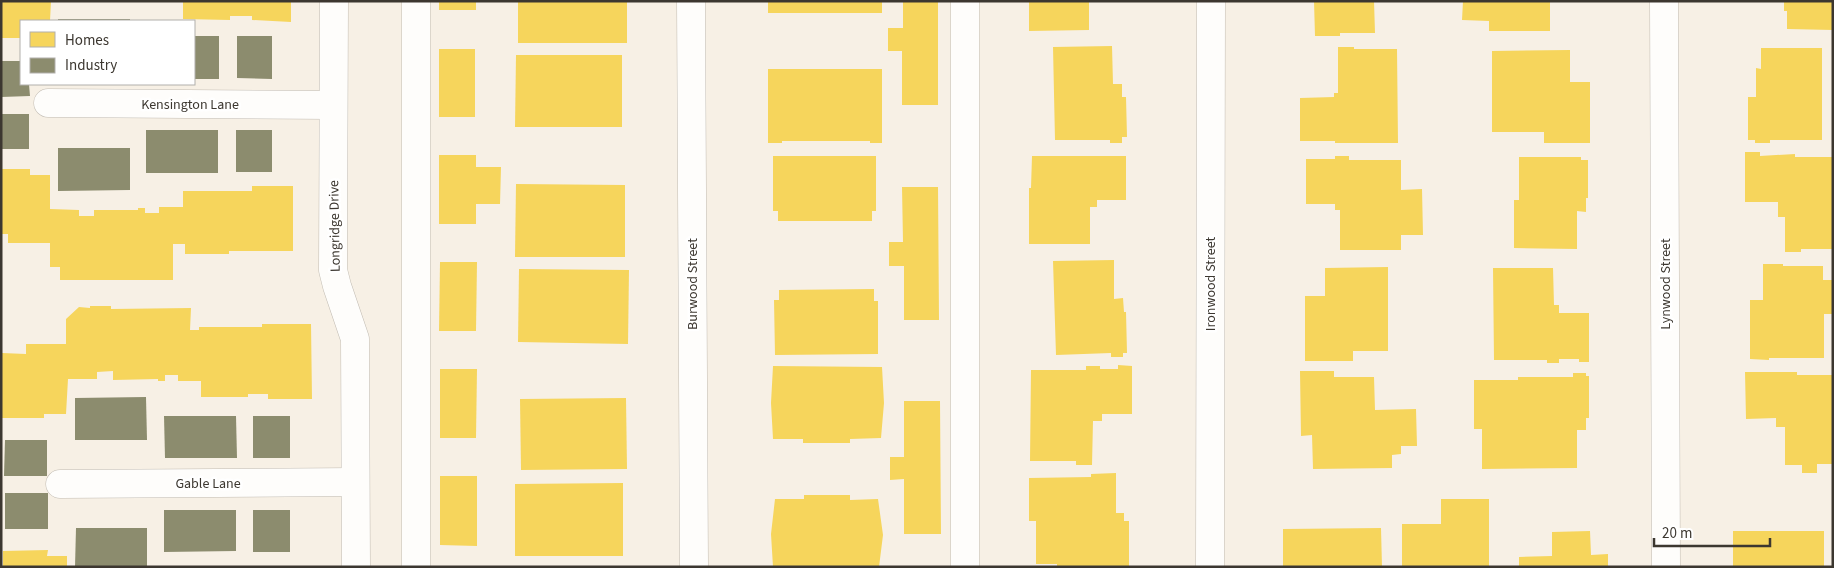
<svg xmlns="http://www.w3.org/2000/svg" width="1834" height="568" font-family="'Source Sans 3',sans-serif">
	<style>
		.homes { fill: #f6d55c }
		.industry { fill: #8c8c6e }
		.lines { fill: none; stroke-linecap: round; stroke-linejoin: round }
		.minor-casing { stroke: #c1bbb2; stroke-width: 29 }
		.minor { stroke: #fefdfb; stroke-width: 28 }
		.labels { text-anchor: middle; stroke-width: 5; stroke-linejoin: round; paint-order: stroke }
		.street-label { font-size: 14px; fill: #3c3730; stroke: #fff }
	</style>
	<rect width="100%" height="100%" fill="#f7f0e5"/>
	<g class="homes">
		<polygon points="1,1 51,1 50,21 21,21 21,38 1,38"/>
		<polygon points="183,1 291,1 291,22 252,20 252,16 230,16 230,20 183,19"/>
		<rect x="439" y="1" width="37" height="9"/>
		<rect x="518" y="1" width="109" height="42"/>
		<rect x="768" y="1" width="114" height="12"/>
		<polygon points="903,1 938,1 938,105 902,105 902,51 888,51 888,28 903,28"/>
		<polygon points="1029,1 1089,1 1089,30 1029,31"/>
		<polygon points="1314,1 1374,1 1375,33 1340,33 1340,36 1315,36"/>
		<polygon points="1463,1 1550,1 1550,31 1489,31 1489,21 1462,20"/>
		<polygon points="1784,1 1833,1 1833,30 1787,29 1787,11 1784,11"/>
		<polygon points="1112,46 1113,84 1122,84 1122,97 1126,97 1127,137 1122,137 1122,143 1110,143 1110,140 1055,140 1053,47"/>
		<polygon points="1338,47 1354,47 1354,49 1397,49 1398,143 1335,143 1335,141 1300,141 1300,98 1334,97 1334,93 1338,93"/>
		<polygon points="1761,48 1822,48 1822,140 1770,140 1770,143 1755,143 1755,140 1748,140 1748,97 1756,97 1756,68 1761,69"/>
		<rect x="439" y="49" width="36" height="68"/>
		<polygon points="1570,50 1570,82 1590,82 1590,143 1544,143 1544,132 1492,132 1492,51"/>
		<polygon points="516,55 622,55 622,127 515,127"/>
		<polygon points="768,69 882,69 882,143 870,143 870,141 782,141 782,143 768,143"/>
		<polygon points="1745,152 1760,152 1760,156 1795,154 1795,157 1833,157 1833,249 1801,249 1801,252 1785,252 1785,217 1778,217 1778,202 1745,202"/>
		<polygon points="439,155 476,155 476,167 501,167 500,204 476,204 476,224 439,224"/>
		<polygon points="773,156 876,156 876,211 872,211 872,221 778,221 778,211 773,211"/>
		<polygon points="1032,156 1126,156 1126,200 1097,200 1097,207 1090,207 1090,244 1029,244 1029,188 1031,188"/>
		<polygon points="1335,156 1349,156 1349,160 1401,160 1401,190 1422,189 1423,235 1401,235 1401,250 1340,250 1340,210 1335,210 1335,204 1306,204 1306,159 1335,159"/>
		<polygon points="1519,157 1581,157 1581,160 1588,160 1588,198 1586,198 1586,212 1577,211 1577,249 1514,248 1514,200 1519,200"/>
		<polygon points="1,169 30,169 30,175 50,175 50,209 79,210 79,216 94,216 94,210 138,210 138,208 145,208 145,213 159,213 159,207 183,207 183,191 252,191 252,186 293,186 293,251 229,251 229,254 185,254 185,244 173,244 173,280 60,280 60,267 50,267 50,243 8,243 8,234 1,234"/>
		<polygon points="516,184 625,185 625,257 515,257"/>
		<polygon points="902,187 938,187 939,320 904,320 904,266 889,266 889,242 903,242"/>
		<polygon points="1114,260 1114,299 1123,298 1124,312 1126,312 1127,353 1123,353 1123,357 1111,357 1111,353 1056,355 1053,261"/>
		<polygon points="440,262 477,262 476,331 439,331"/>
		<polygon points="1763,264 1783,264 1783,266 1823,266 1823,280 1833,280 1833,314 1824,314 1824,358 1769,358 1769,360 1750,359 1750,300 1763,300"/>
		<polygon points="1388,267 1388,351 1353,351 1353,361 1305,361 1305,296 1325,296 1325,268"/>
		<polygon points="1493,268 1553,268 1554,305 1559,305 1559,313 1589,313 1589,362 1579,362 1579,359 1559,359 1559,363 1547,363 1547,360 1494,360"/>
		<polygon points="519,269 629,270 628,344 518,342"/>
		<polygon points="874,289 874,301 878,301 878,354 775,355 774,300 779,300 779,290"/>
		<polygon points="90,306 111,306 111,309 191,308 190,330 199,330 199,327 262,327 262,324 311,324 312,399 268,399 268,394 248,394 248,397 201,397 201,381 178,381 178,375 165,375 165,381 158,381 158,379 113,380 113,371 97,372 97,379 68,379 66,414 44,414 44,418 2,418 2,353 26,354 26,344 66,344 66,319 79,307 90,308"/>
		<polygon points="1118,365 1132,366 1132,414 1102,414 1102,421 1093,421 1092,465 1076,465 1076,461 1030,461 1031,370 1086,370 1086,366 1100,366 1100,369 1118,369"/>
		<polygon points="773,366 882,367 884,403 881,438 850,439 850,443 803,443 803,439 773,439 771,403"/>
		<polygon points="440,369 477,369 476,438 440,438"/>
		<polygon points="1300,371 1334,371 1334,377 1374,377 1375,410 1416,409 1417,446 1401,446 1401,454 1392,455 1392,468 1313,469 1312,435 1301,436"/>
		<polygon points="1745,372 1797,372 1797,375 1833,375 1833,464 1817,464 1817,473 1802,473 1802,465 1785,465 1785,427 1776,427 1776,418 1746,419"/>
		<polygon points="1573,373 1586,373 1586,376 1589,376 1589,418 1586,418 1586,430 1577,430 1577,468 1482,469 1482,429 1474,429 1474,380 1518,380 1518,377 1573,377"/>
		<polygon points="626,398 627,469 521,470 520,399"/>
		<polygon points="904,401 940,401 941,534 904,534 904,479 890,480 890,457 904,457"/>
		<polygon points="1116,473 1116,513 1124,513 1124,521 1129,521 1129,567 1057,567 1057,564 1036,564 1036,521 1029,521 1029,478 1091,477 1091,474"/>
		<polygon points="440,476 477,476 477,546 440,545"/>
		<polygon points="623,483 623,556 515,556 515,484"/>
		<polygon points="804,495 850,495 850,500 878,499 883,535 879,567 773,567 771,534 775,499 804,499"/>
		<polygon points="1441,499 1489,499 1489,567 1402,567 1402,524 1441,524"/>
		<polygon points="1381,528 1382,567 1283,567 1283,529"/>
		<polygon points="1590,531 1591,555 1608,554 1608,567 1519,567 1519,557 1552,556 1552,532"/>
		<rect x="1733" y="531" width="91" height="36"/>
		<polygon points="48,550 47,556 67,556 67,567 3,567 3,551"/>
	</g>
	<g class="industry">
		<rect x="58" y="19" width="72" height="2"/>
		<rect x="194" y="36" width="25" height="43"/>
		<polygon points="237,36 272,36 272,79 237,78"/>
		<polygon points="1,61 21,61 21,84 29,84 30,96 1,97"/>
		<rect x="1" y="114" width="28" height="35"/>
		<rect x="146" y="130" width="72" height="43"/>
		<rect x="236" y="130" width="36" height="42"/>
		<polygon points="58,148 130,148 130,190 58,191"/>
		<polygon points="146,397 147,440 75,440 75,398"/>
		<polygon points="164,416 236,416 237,458 165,458"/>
		<rect x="253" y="416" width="37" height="42"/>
		<polygon points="5,440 47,440 47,476 4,476"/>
		<rect x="5" y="493" width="43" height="36"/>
		<polygon points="164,510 236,510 236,551 164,552"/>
		<rect x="253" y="510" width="37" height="42"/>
		<polygon points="76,528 147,528 147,567 75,567"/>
	</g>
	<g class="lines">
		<g class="minor-casing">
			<g id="minor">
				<polyline points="334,1 333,270 337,286 355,339 356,567"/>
				<polyline points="691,1 694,567"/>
				<polyline points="1664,1 1666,567"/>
				<polyline points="48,103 333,105"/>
				<polyline points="60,484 355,482"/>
				<polyline points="416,567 416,1"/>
				<polyline points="965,567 965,1"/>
				<polyline points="1210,567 1211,1"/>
			</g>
		</g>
		<use href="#minor" class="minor"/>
	</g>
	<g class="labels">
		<g class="street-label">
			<text x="190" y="109">Kensington Lane</text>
			<text transform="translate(334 226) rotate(-91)" y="5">Longridge Drive</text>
			<text transform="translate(692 284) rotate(-90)" y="5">Burwood Street</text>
			<text transform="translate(1210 284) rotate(-90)" y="5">Ironwood Street</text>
			<text transform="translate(1665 284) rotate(-90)" y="5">Lynwood Street</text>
			<text x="208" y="488">Gable Lane</text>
		</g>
	</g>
	<rect width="1834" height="568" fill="none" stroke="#3c3730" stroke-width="5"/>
	<rect x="20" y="20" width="175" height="65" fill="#ffffff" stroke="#b1afac"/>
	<rect x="30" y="32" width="25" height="15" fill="#f6d55c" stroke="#b1afac"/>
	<text x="65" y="45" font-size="15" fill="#3c3730">Homes</text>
	<rect x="30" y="58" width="25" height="15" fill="#8c8c6e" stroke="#b1afac"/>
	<text x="65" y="70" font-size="15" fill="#3c3730">Industry</text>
	<path d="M1654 538v8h116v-8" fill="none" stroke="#3c3730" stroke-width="2.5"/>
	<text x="1662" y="538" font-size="15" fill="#3c3730" stroke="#ffffff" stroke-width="4" paint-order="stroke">20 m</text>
</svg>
